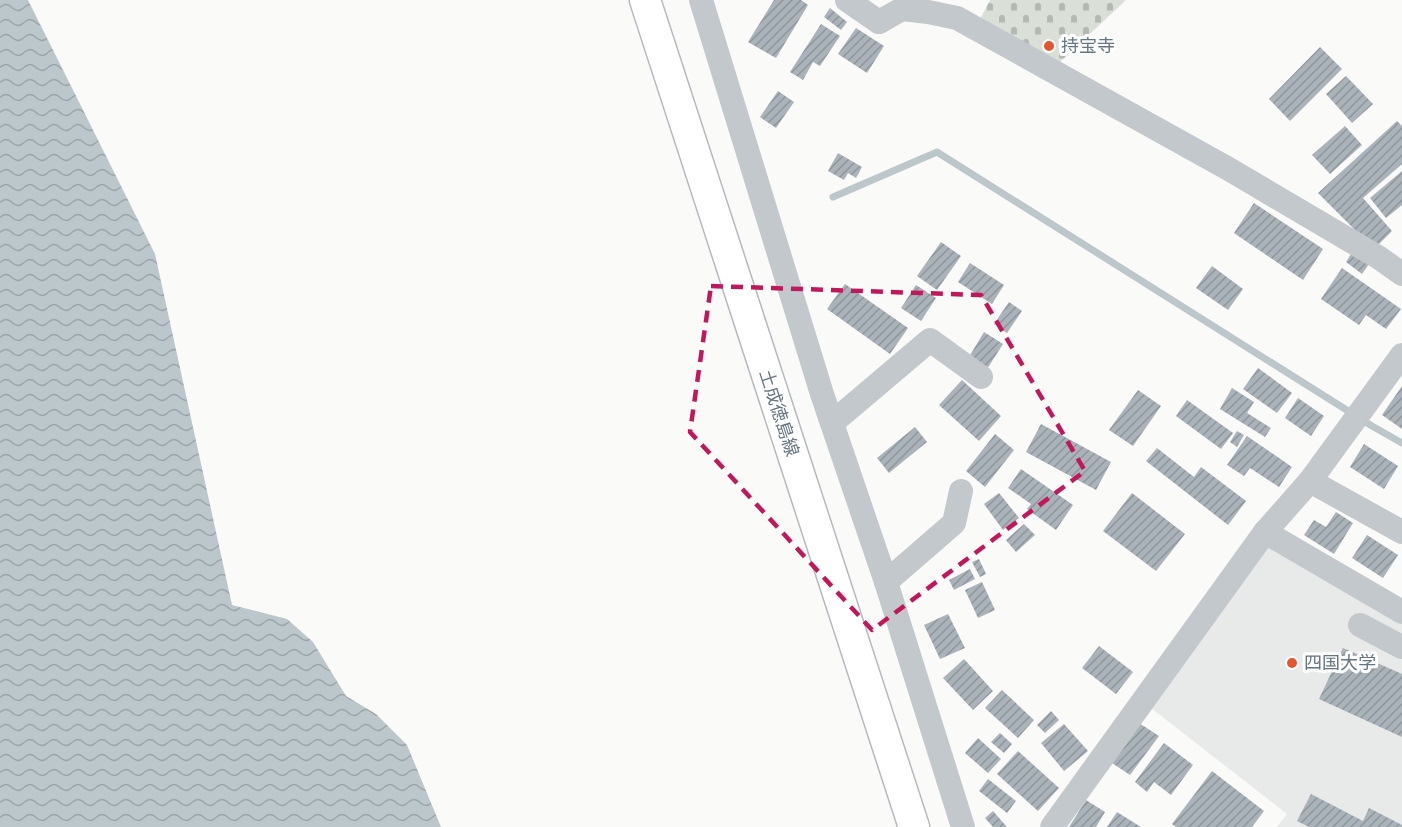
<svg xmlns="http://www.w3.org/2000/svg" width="1402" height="827" font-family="Lato,'Noto Sans JP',sans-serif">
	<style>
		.built { fill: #e8e9e9 }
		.cemetery { fill: url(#cemetery-stones) }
		.water { fill: url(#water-waves) }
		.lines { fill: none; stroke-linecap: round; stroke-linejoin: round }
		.stream { stroke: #bbc7cb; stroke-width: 7 }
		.building { fill: url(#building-hatch) }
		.major-casing { stroke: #b5babe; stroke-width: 33 }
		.minor { stroke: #c3c8cc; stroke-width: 24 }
		.major { stroke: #fff; stroke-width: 30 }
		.marked { fill: none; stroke: #c2185b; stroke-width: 4.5; stroke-dasharray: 12 8; stroke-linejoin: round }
		.poi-dot { fill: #e4572e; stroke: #fff; stroke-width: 2 }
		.labels { text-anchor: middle; stroke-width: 6; stroke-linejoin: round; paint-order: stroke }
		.poi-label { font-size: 18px; fill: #657683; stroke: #fff; text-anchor: start }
		.street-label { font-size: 18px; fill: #657683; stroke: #fff }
	</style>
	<defs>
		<pattern id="cemetery-stones" width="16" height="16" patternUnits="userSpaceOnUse" patternTransform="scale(1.5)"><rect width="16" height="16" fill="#dadfd7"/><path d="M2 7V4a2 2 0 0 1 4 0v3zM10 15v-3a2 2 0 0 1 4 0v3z" fill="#b4b9b4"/></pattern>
		<pattern id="water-waves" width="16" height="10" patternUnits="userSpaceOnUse" patternTransform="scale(1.5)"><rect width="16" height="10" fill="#bbc7cb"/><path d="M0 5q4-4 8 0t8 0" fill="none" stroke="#9ca6aa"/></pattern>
		<pattern id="building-hatch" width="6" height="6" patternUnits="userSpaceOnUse" patternTransform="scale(1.5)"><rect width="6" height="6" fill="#aab3b9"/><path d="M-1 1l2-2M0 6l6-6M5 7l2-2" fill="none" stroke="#8e969c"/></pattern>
	</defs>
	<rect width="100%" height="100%" fill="#fafaf8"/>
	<polygon class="built" points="1270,540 1402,619 1402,827 1277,827 1287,814 1151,708"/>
	<polygon class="cemetery" points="990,0 1126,0 1057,65 979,21"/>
	<polygon class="water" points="0,0 28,0 155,254 232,605 287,619 313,642 346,696 376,714 407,745 441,827 0,827"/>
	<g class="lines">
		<polyline class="stream" points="833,197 937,152 1372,426 1402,443"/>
	</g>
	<g class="building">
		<polygon points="774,0 801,0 808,5 776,58 748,42"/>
		<polygon points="830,8 847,22 841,30 824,17"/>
		<polygon points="821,24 840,36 820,66 813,62 803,80 790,72"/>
		<polygon points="856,28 884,46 867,73 838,54"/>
		<polygon points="1320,47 1342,69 1290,121 1269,99"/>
		<polygon points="1346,76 1373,104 1352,123 1326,94"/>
		<polygon points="778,91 794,102 776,128 760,117"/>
		<polygon points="1397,121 1402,126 1402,164 1363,198 1392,231 1377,246 1356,231 1318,193"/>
		<polygon points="1345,126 1362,145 1330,174 1312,155"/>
		<polygon points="838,153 862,167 856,178 848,173 844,180 828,171"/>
		<polygon points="1402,171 1402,205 1386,218 1370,198"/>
		<polygon points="1254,203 1323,249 1303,280 1234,233"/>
		<polygon points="941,242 961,256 937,290 917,276"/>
		<polygon points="1353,251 1369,264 1362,274 1346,262"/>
		<polygon points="970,263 1004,285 992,304 958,282"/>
		<polygon points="1212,266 1243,289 1228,310 1196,288"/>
		<polygon points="1342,268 1401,309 1386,329 1366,315 1359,325 1321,299"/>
		<polygon points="845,284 908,328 890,354 827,309"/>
		<polygon points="916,285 936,298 921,321 901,308"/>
		<polygon points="1009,302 1022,311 1007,333 994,324"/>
		<polygon points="984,332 1003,344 987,369 969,357"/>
		<polygon points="1258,368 1292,393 1277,413 1243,389"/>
		<polygon points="962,380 1001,416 979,441 939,405"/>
		<polygon points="1402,386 1402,429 1382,415"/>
		<polygon points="1232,388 1254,402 1247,413 1271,428 1265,437 1220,409"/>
		<polygon points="1138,390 1161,406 1133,446 1109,430"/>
		<polygon points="1298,398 1324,416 1311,436 1285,418"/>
		<polygon points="1187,400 1233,433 1221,449 1176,416"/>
		<polygon points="1041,424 1111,462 1096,490 1026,452"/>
		<polygon points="915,427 927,442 889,473 877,458"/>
		<polygon points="1237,431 1244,435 1237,447 1230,442"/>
		<polygon points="995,434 1014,450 985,487 966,471"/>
		<polygon points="1247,436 1292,467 1279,487 1250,468 1244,476 1227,465"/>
		<polygon points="1364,444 1398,466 1384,489 1350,467"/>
		<polygon points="1157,448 1194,477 1201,467 1246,501 1228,525 1146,461"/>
		<polygon points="1021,469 1073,505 1056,530 1027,509 1031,504 1008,488"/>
		<polygon points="999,493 1019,518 1003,530 984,504"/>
		<polygon points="1132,493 1185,534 1156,571 1103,531"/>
		<polygon points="1336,512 1353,523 1334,554 1304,535 1314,520 1326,527"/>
		<polygon points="1024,524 1035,535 1016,552 1006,540"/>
		<polygon points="1367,535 1398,555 1383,578 1352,558"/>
		<polygon points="979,559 986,574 980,577 972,562"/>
		<polygon points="970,569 975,579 954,590 949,580"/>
		<polygon points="982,582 995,610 978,618 965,590"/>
		<polygon points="948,614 965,648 940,659 924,625"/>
		<polygon points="1099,646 1133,672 1116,694 1082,668"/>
		<polygon points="1343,648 1402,674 1402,737 1319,699"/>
		<polygon points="964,659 993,691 973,710 943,678"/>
		<polygon points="1002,690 1034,720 1018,738 985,708"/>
		<polygon points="1051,711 1059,720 1045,733 1037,725"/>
		<polygon points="1139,723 1159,736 1130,775 1109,761"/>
		<polygon points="1064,724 1088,751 1064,771 1041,743"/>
		<polygon points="1000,733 1012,744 1004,753 991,742"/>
		<polygon points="978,738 1001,759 988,773 965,753"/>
		<polygon points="1164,743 1193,765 1171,795 1154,782 1147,792 1135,782"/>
		<polygon points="1018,751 1059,788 1038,811 997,774"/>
		<polygon points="1212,771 1264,811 1252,827 1176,827 1172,824"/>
		<polygon points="988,779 1016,801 1007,813 979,791"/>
		<polygon points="1311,794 1363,821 1369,808 1402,825 1402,827 1309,827 1297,821"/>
		<polygon points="1086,800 1105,812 1096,827 1069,827"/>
		<polygon points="993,811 1007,827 993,827 985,818"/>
		<polygon points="1117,812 1141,827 1107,827"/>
	</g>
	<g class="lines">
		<g class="major-casing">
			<polyline id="major" points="645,0 914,827"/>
		</g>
		<g class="minor">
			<polyline points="701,0 822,394 886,582 963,827"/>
			<polyline points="847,0 879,22"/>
			<polyline points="879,22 902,9 928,12 957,18 1227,168 1378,257 1402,274"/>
			<polyline points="832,423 930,340 981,377"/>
			<polyline points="1310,481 1402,532"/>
			<polyline points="1265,532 1402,612"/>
			<polyline points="886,582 954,523 961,491"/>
			<polyline points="1360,625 1402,647"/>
			<polyline points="1052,827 1265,532 1310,481 1402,355"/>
		</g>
		<use href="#major" class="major"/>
	</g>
	<path class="marked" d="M 711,286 L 981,295 L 1085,471 L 872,630 L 690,432 Z"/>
	<g class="poi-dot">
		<circle cx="1049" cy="46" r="6"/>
		<circle cx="1292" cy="663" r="6"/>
	</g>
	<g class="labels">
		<g class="poi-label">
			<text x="1061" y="52">持宝寺</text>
			<text x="1304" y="669">四国大学</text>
		</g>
		<g class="street-label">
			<text transform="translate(779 413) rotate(72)" y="6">土成徳島線</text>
		</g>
	</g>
</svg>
